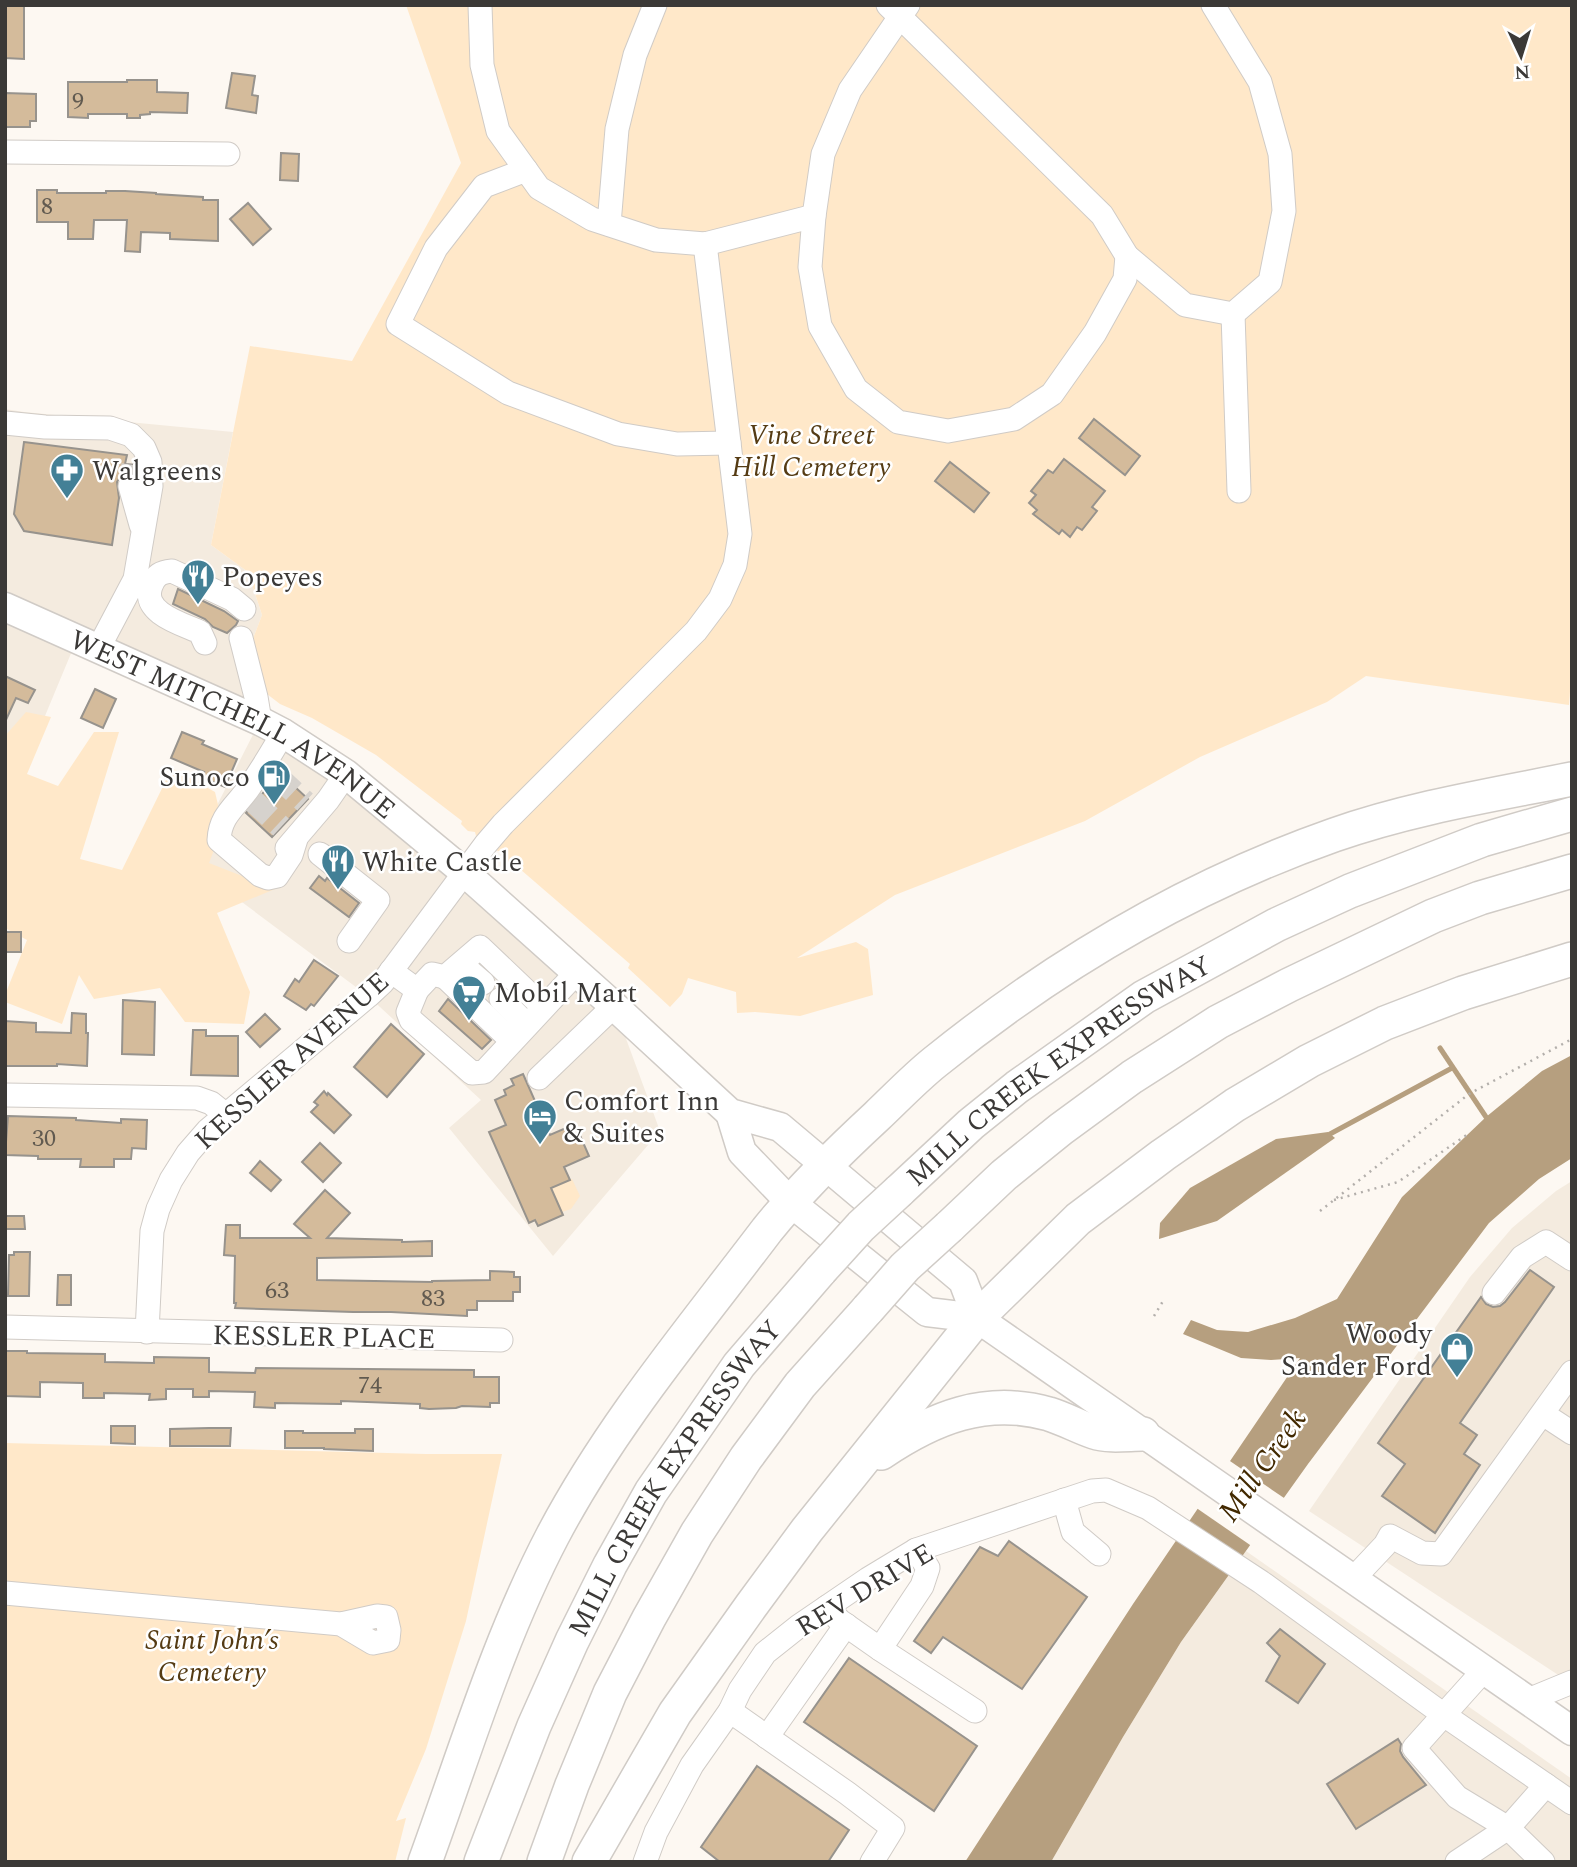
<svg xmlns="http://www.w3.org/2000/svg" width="1577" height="1867" font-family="Spectral,serif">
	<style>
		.built { fill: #f4ebdf }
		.green { fill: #ffe8c9 }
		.water { fill: #b69f7f }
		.pier { fill: #fdf8f2 }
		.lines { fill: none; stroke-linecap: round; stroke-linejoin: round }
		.stream { stroke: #b69f7f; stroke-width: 5 }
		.building { fill: #d4bb9b; stroke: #97938d; stroke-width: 2 }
		.minor-tunnel { stroke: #d6d2cd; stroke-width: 23; stroke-dasharray: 23 11; stroke-linecap: butt }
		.minor-casing { stroke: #d0cbc6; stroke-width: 25 }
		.major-casing { stroke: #d0cbc6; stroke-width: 31 }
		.highway-casing { stroke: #d0cbc6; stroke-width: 36 }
		.path { stroke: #b3afab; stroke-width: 2.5; stroke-dasharray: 2 5; stroke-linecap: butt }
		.minor { stroke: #fff; stroke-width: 23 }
		.major { stroke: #fff; stroke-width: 28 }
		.highway { stroke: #fff; stroke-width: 33 }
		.highway-bridge-casing { stroke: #d0cbc6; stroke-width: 36; stroke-linecap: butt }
		.highway-bridge { stroke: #fff; stroke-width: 33 }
		.labels { text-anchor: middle; stroke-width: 5; stroke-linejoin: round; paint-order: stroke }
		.number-label { font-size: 24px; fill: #615a50 }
		.park-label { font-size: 28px; font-style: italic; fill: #553b13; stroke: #fff }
		.poi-label { font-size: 28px; fill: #3b3937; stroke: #fff; text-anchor: start }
		.street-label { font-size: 28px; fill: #3b3937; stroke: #fff }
		.water-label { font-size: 30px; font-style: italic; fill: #422900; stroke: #fff }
	</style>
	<rect width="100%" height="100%" fill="#fdf8f2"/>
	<g class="built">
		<polygon points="5,409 24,412 233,432 211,545 248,572 262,615 249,649 267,694 219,704 77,639 25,764 5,765"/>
		<polygon points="260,721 614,1006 660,1131 553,1256 449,1128 481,1100 368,996 188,862"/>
		<polygon points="1572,1181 1572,1684 1309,1511 1470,1277 1512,1228 1556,1191"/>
		<polygon points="1246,1551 1572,1779 1572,1862 1051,1862 1123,1737 1181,1642"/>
	</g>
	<g class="green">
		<polygon points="406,5 1572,5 1572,665 1569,705 1366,676 1327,702 1200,757 1085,821 895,895 797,958 856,942 868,949 873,995 800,1016 755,1012 737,1013 736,992 688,978 682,994 670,1007 628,968 630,964 513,863 509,865 503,858 502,851 497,851 499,845 480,835 476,836 475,832 468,831 461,824 462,821 376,755 312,718 280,704 267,694 249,649 262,615 248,572 211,545 250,346 352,361 461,163"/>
		<polygon points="26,712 51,717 27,774 58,786 94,732 119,732 80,859 122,870 172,768 215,792 223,826 209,863 275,889 217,913 250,992 244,1024 185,1022 160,988 94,999 79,975 62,1024 5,1002 5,995 27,940 5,928 5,736"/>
		<polygon points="572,1179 580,1196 571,1209 562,1212 551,1188"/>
		<polygon points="5,1443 426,1454 502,1454 466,1621 426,1749 396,1821 406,1818 395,1862 5,1862"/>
	</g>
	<g class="water">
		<polygon points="1572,1055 1572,1158 1539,1179 1489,1223 1308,1464 1181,1642 1123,1737 1051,1862 965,1862 1133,1604 1300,1358 1271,1360 1241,1358 1183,1334 1191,1320 1217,1330 1248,1332 1295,1318 1337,1299 1402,1197 1486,1117 1542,1071"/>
		<polygon points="1328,1132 1335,1138 1217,1221 1159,1239 1160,1223 1190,1188 1276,1139"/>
	</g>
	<polygon class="pier" points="1227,1459 1287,1500 1253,1547 1195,1507"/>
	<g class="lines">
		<g class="stream">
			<polyline points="1440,1048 1486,1117"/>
			<polyline points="1330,1134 1452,1068"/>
		</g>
	</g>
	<g class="building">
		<polygon points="5,5 24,5 24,59 5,58"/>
		<polygon points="232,73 255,76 252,95 258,96 256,113 226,108"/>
		<polygon points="127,80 157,80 157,92 188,93 187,113 150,112 150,114 140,115 140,118 127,118 127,114 88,114 88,118 68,117 68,82 127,82"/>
		<polygon points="5,93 36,94 36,121 30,121 30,127 5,127"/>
		<polygon points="281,153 299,154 298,181 280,180"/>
		<polygon points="37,190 57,190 57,193 106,193 106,191 125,191 156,193 156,194 203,197 203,200 218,200 218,241 170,239 170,233 141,232 140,252 125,251 127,220 94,220 93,239 68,239 68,222 37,222"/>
		<polygon points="248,203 271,229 253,245 230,219"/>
		<polygon points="1094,419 1140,456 1125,475 1079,438"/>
		<polygon points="24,442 127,455 125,464 136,465 135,473 126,473 121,476 117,482 119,498 112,545 24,531 14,514"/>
		<polygon points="1064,459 1105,491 1092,507 1097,511 1082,530 1077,527 1070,537 1062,530 1059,534 1033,514 1037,510 1029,503 1036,495 1031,491 1048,470 1053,473"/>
		<polygon points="950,462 989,493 974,512 935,481"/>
		<polygon points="178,589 224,611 238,621 236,625 227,633 213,627 205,619 173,604"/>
		<polygon points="5,676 35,690 28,703 16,698 5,722"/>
		<polygon points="95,689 116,699 103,728 81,718"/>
		<polygon points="182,732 204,741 202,744 237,759 225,787 201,777 204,772 171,758"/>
		<polygon points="280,773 308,799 272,837 246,813"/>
		<polygon points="319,876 325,881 327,878 359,903 349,917 310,888"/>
		<rect x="5" y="932" width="16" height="20"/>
		<polygon points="314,960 338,976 314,1006 311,1004 306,1010 284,996 295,979 299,982"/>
		<polygon points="448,999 491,1040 482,1049 439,1011"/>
		<polygon points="123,1000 155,1002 154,1055 122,1054"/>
		<polygon points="72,1013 86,1014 86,1033 88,1033 87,1066 57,1064 57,1066 5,1066 5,1021 36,1023 36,1032 71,1033"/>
		<polygon points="265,1014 280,1029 260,1047 246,1032"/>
		<polygon points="391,1024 424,1054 387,1097 354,1067"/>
		<polygon points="193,1030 206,1030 206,1036 238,1036 238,1076 191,1075"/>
		<polygon points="523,1074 550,1135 575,1124 589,1156 564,1167 570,1180 551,1188 563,1215 538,1226 535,1220 529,1223 489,1132 506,1125 495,1100 506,1095 504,1090 514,1085 511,1079"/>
		<polygon points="324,1091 327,1095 328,1093 351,1115 334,1133 311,1112 318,1105 314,1102"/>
		<polygon points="8,1116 76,1118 76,1120 121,1123 121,1119 147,1120 146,1149 132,1148 131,1159 114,1159 114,1167 80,1167 81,1159 38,1159 38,1156 5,1155"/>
		<polygon points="320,1143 341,1163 323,1182 302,1162"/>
		<polygon points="260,1161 281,1180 271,1191 250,1173"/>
		<polygon points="325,1190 350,1213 327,1238 402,1240 402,1242 432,1241 432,1256 317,1258 317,1280 432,1282 432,1281 490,1280 490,1271 514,1272 514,1277 520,1277 520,1292 513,1292 513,1301 477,1301 477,1310 467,1310 467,1316 391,1312 353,1312 235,1308 236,1303 234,1303 235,1256 224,1255 226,1225 240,1225 240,1238 310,1238 294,1224"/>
		<polygon points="5,1216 24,1216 25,1229 5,1229"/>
		<polygon points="14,1252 30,1252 29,1296 8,1296 9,1255 14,1255"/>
		<polygon points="1530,1270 1554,1287 1460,1423 1477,1435 1464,1454 1480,1465 1435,1533 1382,1496 1405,1464 1378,1443 1481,1297 1486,1304 1493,1307 1500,1306 1505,1302"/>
		<polygon points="58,1275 71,1275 71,1305 57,1305"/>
		<polygon points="5,1351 27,1351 27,1353 105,1354 105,1362 154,1363 154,1357 209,1358 209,1372 255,1373 256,1368 474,1370 474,1377 499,1377 499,1403 490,1403 490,1407 462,1406 456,1408 429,1409 420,1408 420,1404 341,1401 341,1404 275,1403 275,1408 254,1407 255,1392 209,1391 209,1397 193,1397 193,1389 166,1389 166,1399 149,1400 150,1394 104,1393 104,1398 83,1398 83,1383 40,1382 40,1397 5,1396"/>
		<polygon points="111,1426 135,1426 135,1444 111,1443"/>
		<polygon points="209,1428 231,1428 230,1446 170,1446 170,1429"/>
		<polygon points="355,1429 373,1429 373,1451 324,1449 324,1448 285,1448 285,1431 303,1431 303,1433 355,1433"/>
		<polygon points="1009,1541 1087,1597 1022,1689 943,1637 931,1653 914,1641 980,1547 998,1556"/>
		<polygon points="1280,1629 1325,1664 1298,1703 1266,1681 1280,1656 1267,1643"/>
		<polygon points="849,1658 977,1746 934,1811 804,1722"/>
		<polygon points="1398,1739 1401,1744 1400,1751 1403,1757 1426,1785 1356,1829 1327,1784"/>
		<polygon points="757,1766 849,1830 828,1862 720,1862 701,1847"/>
	</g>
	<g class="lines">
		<g class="minor-tunnel">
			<polyline points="130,486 133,465"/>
			<polyline points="277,776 305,802"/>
			<polyline points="253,801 281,827"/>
		</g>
		<g class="minor-casing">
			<g id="minor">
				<polyline points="480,5 482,65 498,131 539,188 592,219 656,240 705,244 814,216"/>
				<polyline points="888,5 1102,215 1127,256 1185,305 1233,314 1270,282 1284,211 1280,154 1260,82 1213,5"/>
				<polyline points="908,5 850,90 823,154 814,216 810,267 820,326 856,389 898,422 948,431 1014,419 1052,394 1095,333 1125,279 1127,256"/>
				<polyline points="5,152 228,154"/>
				<polyline points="526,170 484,186 436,248 398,324 508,393 618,434 677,444 729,443"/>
				<polyline points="609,224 617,129 635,55 655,5"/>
				<polyline points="1233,314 1239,491"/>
				<polyline points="5,423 45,427 110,428 131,435 144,448 150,462 151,486 135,579 98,649"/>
				<polyline points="130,486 141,525"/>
				<polyline points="241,638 256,697 260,721"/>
				<path d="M 205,643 L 200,632 C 182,624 141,613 151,586 C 155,575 161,572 172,571 L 232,599 L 244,609"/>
				<path d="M 283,733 C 272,752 261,771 248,789 C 235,807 220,816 219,840 L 260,875 L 268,878 L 277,876 L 291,855 L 296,839"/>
				<polyline points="287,848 328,800 346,774"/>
				<polyline points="320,854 378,900 349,941"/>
				<polyline points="461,964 483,983"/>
				<polyline points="391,971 417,990 408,1012 411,1020 472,1073 484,1072 577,972"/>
				<polyline points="445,977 512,1041"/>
				<polyline points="417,990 432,974 445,977 480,947 543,1007"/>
				<polyline points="501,999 527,1025"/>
				<polyline points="539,1078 614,1006"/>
				<polyline points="5,1095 197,1098 211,1103 226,1115"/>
				<polyline points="1494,1293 1522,1257 1546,1242 1572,1259"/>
				<polyline points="5,1327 501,1340"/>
				<polyline points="147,1332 152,1231 158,1209 171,1180 188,1153 208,1130 368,996 383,982 485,845 503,824 696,631 720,599 735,565 740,534 705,244"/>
				<polyline points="1543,1414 1572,1433"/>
				<polyline points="1064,1500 1073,1532 1099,1554"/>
				<polyline points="1353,1579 1385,1545 1390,1536 1422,1553 1441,1554 1572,1372"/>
				<polyline points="5,1593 341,1624 377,1616 386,1617 389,1630 388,1640 373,1643 341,1624"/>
				<polyline points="827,1607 840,1621 880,1649 922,1586 928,1568 916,1550"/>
				<polyline points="880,1649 975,1711"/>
				<polyline points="1484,1670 1414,1748 1457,1797 1508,1828 1543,1862"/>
				<polyline points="1528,1700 1572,1682"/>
				<polyline points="730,1711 847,1793 893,1828 872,1862"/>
				<polyline points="767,1737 846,1625"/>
				<polyline points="645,1862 656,1832 692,1765 730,1711 740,1690 765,1653 799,1626 868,1579 916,1550 1092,1491 1106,1490 1148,1508 1261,1582 1444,1715 1572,1803"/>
				<polyline points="1457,1862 1508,1828 1546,1785"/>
			</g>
		</g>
		<g class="major-casing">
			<g id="major">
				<path id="s1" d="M 5,607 L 260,721 L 283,733 L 346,774 L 463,871 L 614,1006 L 730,1113 L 780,1127 L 963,1281 L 977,1318"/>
				<polyline points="730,1113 742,1152 790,1202 927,1312 977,1318 1572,1731"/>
			</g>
		</g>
		<g class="highway-casing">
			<g id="highway">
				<path id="s2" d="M 899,1191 L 971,1124 L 1017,1087 L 1144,997 L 1276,925 L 1350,891 L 1482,840 L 1572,814"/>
				<polyline points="949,1227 1004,1175 1061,1129 1132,1077 1218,1022 1289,985 1433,916 1480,898 1572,871"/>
				<path d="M 881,1453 C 933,1418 986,1396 1049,1414 C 1065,1419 1079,1427 1094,1432 C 1109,1437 1128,1434 1143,1434"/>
				<path d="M 425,1862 C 465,1752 499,1638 553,1535 C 611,1425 692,1329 767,1230 C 800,1189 838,1152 877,1116 C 896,1098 915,1078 935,1062 C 1055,965 1189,886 1334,835 C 1411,808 1492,795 1572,779"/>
				<path id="s3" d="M 481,1862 L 534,1726 L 572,1641 L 610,1565 L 651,1492 L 739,1365 L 821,1270"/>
				<polyline points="544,1862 572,1785 610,1693 649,1618 697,1533 746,1458 800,1385 868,1309"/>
				<polyline points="589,1862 675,1713 751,1606 807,1530 977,1318 1078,1219 1163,1155 1235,1105 1309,1061 1385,1023 1463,993 1572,959"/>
			</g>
		</g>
		<g class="path">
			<polyline points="1334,1200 1398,1182 1468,1134"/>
			<polyline points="1320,1211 1469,1094 1572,1039"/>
			<polyline points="1154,1316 1163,1301"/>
		</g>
		<use href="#minor" class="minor"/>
		<use href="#major" class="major"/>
		<use href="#highway" class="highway"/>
		<g class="highway-bridge-casing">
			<g id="highway-bridge">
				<polyline points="821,1270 861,1226 899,1191"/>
				<polyline points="868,1309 905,1267 949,1227"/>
			</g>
		</g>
		<use href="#highway-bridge" class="highway-bridge"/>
	</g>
	<defs>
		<g id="pharmacy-pin" transform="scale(1.75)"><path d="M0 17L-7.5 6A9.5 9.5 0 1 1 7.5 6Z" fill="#438096" stroke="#fff"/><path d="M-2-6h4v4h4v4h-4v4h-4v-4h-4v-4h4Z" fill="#fff"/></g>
		<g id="restaurant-pin" transform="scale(1.75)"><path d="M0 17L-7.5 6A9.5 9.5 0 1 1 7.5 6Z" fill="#438096" stroke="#fff"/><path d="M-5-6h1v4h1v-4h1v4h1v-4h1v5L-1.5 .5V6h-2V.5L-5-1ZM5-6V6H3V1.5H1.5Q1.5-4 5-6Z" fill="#fff"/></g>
		<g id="fuel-pin" transform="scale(1.75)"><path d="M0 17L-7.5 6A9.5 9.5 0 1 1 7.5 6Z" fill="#438096" stroke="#fff"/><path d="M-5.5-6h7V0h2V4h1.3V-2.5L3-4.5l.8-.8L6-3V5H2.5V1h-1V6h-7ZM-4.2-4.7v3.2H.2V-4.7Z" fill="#fff"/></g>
		<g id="supermarket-pin" transform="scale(1.75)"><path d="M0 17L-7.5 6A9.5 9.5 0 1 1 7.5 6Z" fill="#438096" stroke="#fff"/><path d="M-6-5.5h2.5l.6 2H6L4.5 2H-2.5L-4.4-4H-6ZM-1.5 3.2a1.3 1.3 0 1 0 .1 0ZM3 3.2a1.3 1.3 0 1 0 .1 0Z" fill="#fff"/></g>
		<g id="hotel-pin" transform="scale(1.75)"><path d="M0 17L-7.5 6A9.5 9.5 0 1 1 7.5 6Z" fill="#438096" stroke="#fff"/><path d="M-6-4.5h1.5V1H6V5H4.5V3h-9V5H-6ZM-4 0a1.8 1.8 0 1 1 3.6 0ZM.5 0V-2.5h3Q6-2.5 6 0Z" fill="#fff"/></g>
		<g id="shop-pin" transform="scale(1.75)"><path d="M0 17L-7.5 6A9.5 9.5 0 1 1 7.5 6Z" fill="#438096" stroke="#fff"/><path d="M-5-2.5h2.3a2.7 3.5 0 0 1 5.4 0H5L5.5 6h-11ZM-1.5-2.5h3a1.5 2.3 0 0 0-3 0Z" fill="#fff"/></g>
	</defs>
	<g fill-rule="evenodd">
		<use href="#pharmacy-pin" x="67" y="470"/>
		<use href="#restaurant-pin" x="198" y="576"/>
		<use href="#fuel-pin" x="274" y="776"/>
		<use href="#restaurant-pin" x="338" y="861"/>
		<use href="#supermarket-pin" x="469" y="992"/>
		<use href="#hotel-pin" x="540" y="1116"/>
		<use href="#shop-pin" x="1457" y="1349"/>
	</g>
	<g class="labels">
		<g class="number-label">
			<text x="78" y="109">9</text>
			<text x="47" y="214">8</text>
			<text x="44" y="1146">30</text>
			<text x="277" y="1298">63</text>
			<text x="433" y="1306">83</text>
			<text x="370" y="1393">74</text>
		</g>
		<g class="park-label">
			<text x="811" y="444">Vine Street<tspan x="811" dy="32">Hill Cemetery</tspan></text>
			<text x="212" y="1649">Saint John’s<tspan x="212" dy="32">Cemetery</tspan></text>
		</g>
		<g class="poi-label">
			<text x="92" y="480">Walgreens</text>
			<text x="222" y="586">Popeyes</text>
			<text x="250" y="786" text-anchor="end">Sunoco</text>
			<text x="362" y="871">White Castle</text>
			<text x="494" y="1002">Mobil Mart</text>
			<text x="564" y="1110">Comfort Inn<tspan x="564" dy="32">&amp; Suites</tspan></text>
			<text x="1432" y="1343" text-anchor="end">Woody<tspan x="1432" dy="32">Sander Ford</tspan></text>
		</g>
		<g class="street-label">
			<text dy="10" stroke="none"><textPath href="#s1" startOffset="257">WEST MITCHELL AVENUE</textPath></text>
			<text transform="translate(291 1060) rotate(-42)" y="10">KESSLER AVENUE</text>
			<text dy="10" stroke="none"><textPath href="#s2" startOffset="201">MILL CREEK EXPRESSWAY</textPath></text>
			<text transform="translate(324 1336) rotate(1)" y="10">KESSLER PLACE</text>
			<text dy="10" stroke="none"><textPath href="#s3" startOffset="432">MILL CREEK EXPRESSWAY</textPath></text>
			<text transform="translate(864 1589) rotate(-31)" y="10">REV DRIVE</text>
		</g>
		<g class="water-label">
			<text transform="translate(1262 1465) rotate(-55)" y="10">Mill Creek</text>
		</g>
	</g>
	<rect width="1577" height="1867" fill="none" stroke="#3b3937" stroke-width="14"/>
	<g transform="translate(1521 56) rotate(176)" stroke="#ffffff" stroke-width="5" paint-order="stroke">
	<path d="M0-5L12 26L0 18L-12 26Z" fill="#3b3937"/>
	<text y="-10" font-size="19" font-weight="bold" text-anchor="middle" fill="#3b3937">N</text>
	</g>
</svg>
